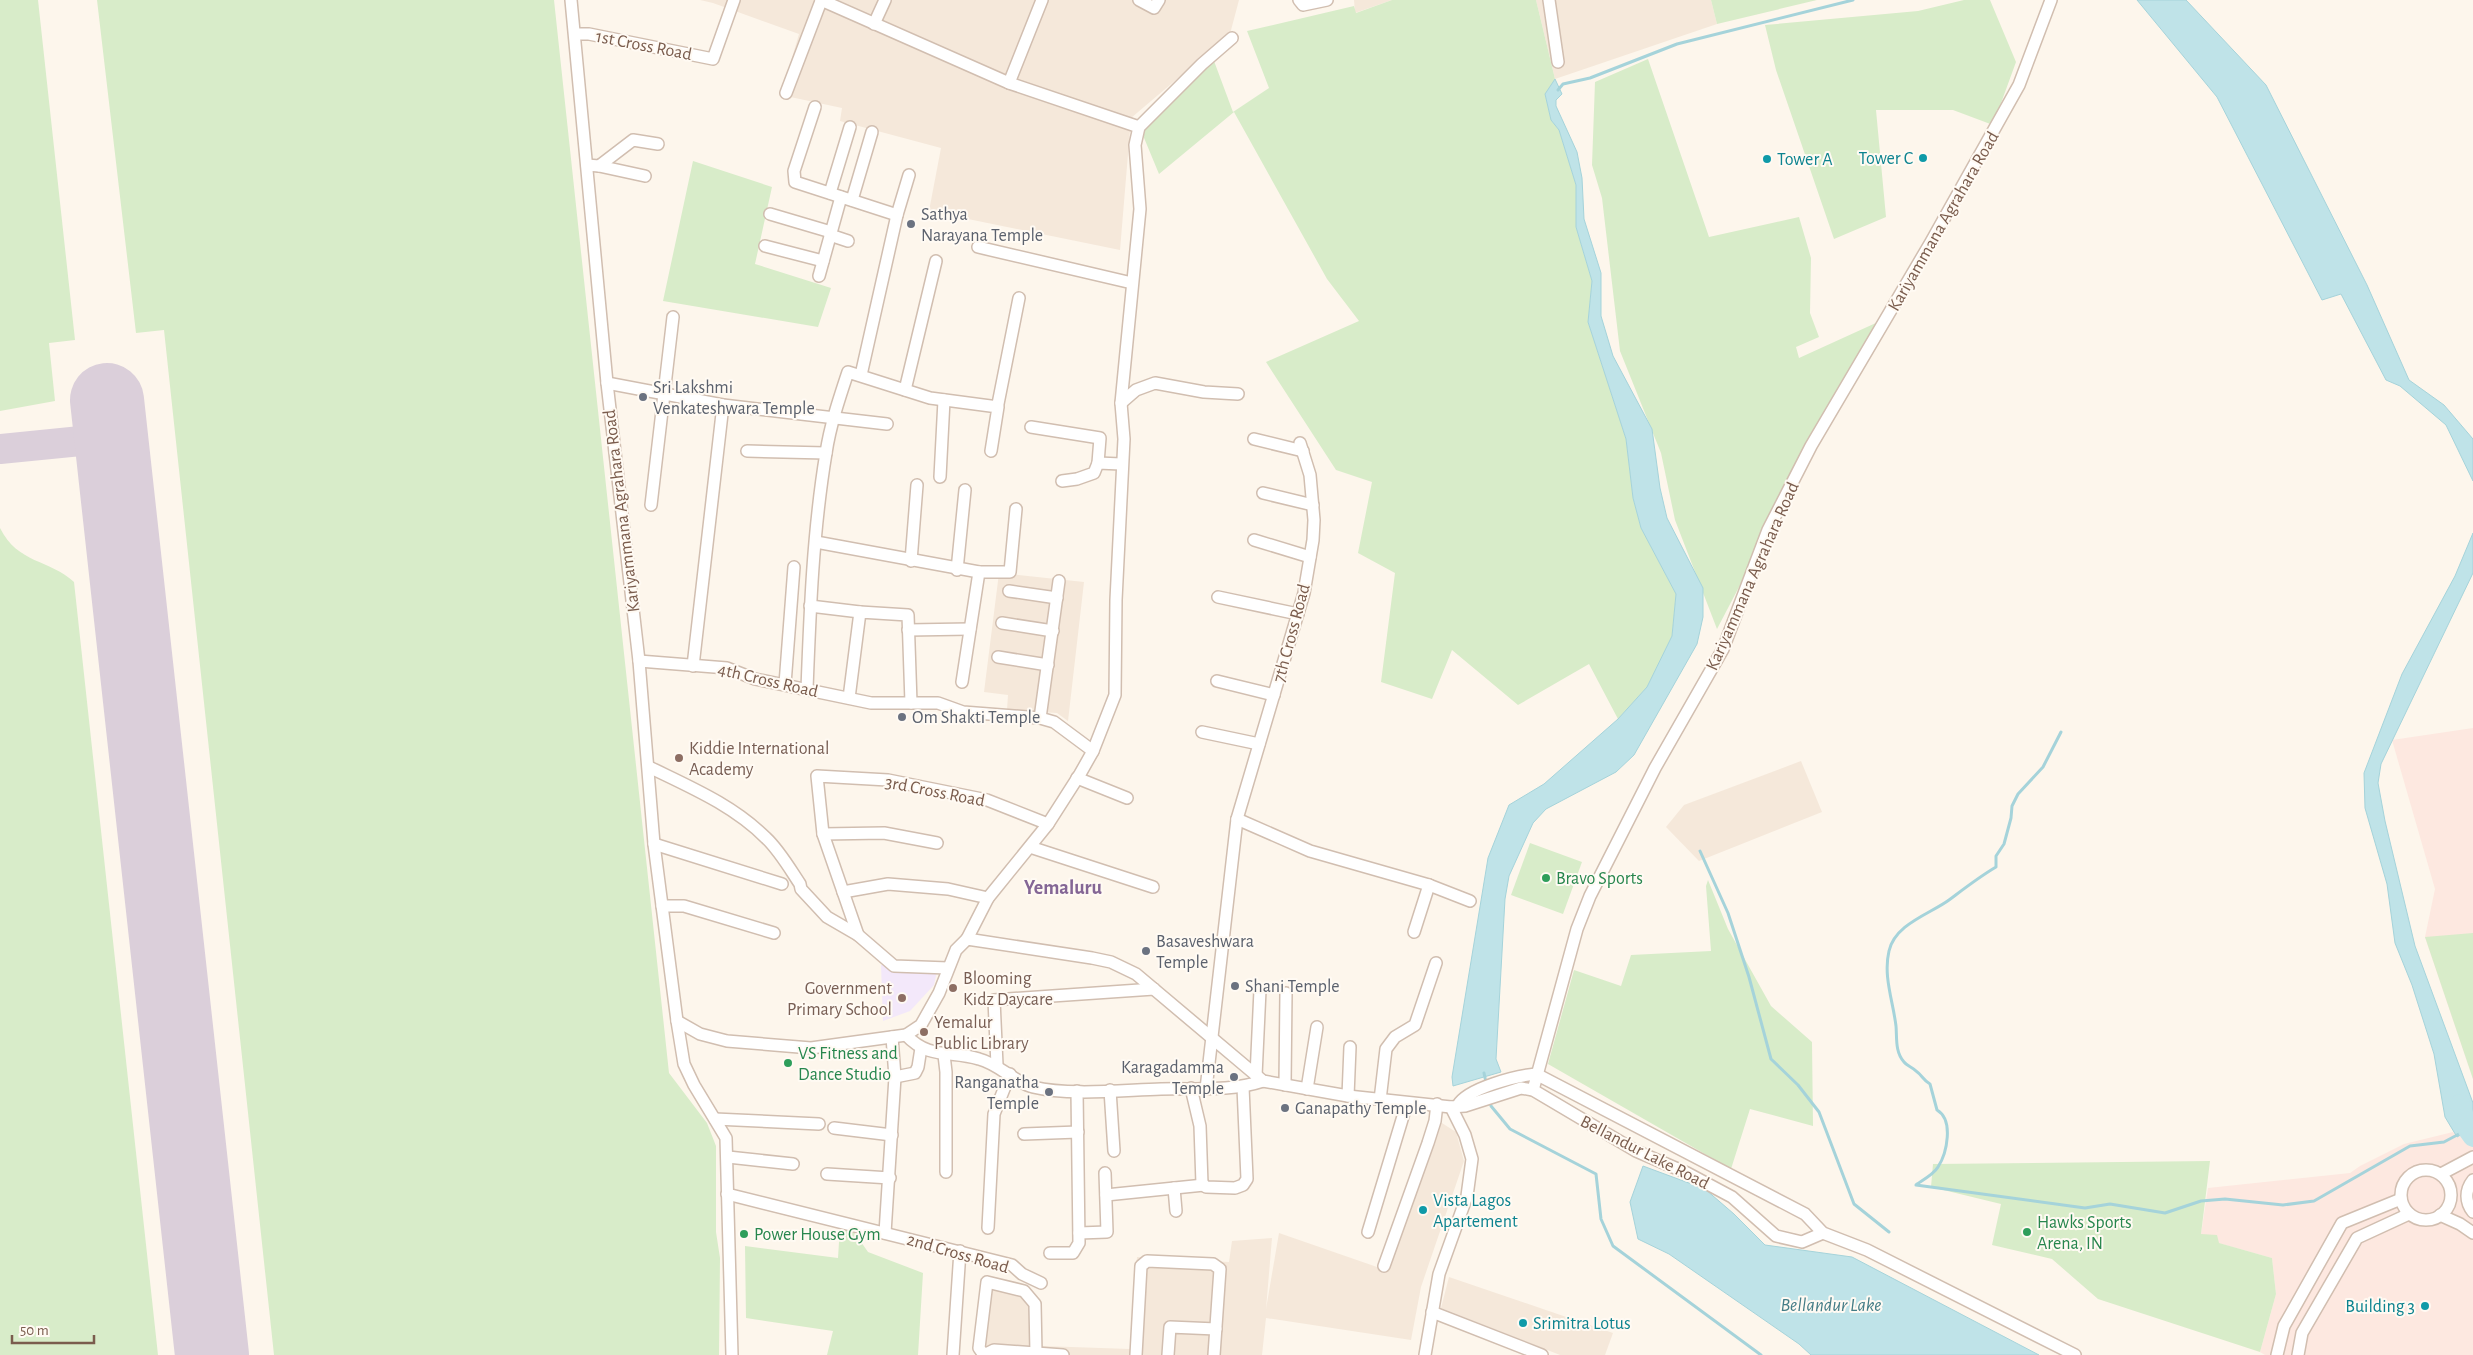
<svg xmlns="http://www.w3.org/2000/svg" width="2473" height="1355" font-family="'Alegreya Sans',sans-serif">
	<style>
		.residential { fill: #f5e8da }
		.commercial { fill: #fde8e0 }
		.education { fill: #f3e8fa }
		.green { fill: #d8ecc9 }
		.water { fill: #bfe3e8; stroke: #a5d3da }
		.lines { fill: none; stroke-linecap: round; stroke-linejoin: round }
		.stream { stroke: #a5d3da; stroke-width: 3 }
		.river { stroke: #bfe3e8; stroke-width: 20 }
		.taxiway { stroke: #dbcfda; stroke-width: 30 }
		.runway { stroke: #dbcfda; stroke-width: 74 }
		.minor-casing { stroke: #d1beb0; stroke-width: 14 }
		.minor { stroke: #fff; stroke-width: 11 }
		.culture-dot { fill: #0f9aa8; stroke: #fffaf3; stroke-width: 2 }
		.worship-dot { fill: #6b7280; stroke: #fffaf3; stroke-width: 2 }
		.education-dot { fill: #8d6e63; stroke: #fffaf3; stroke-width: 2 }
		.leisure-dot { fill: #2e9e5b; stroke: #fffaf3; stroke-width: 2 }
		.labels { text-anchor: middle; stroke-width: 4; stroke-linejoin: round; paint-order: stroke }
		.street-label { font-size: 18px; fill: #7a5c4d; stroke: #fffaf3 }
		.culture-label { font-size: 18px; fill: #0d838f; stroke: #fffaf3; text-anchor: start }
		.worship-label { font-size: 18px; fill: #5b616d; stroke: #fffaf3; text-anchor: start }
		.education-label { font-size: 18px; fill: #785e54; stroke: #fffaf3; text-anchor: start }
		.leisure-label { font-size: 18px; fill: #27864d; stroke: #fffaf3; text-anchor: start }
		.water-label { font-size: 19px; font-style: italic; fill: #437c86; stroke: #fffaf3 }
		.quarter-label { font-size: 20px; font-weight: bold; fill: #846695; stroke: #fffaf3 }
	</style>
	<rect width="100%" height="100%" fill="#fdf6ec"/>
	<g class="residential">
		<polygon points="700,0 1239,0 1230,34 1131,118 1120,250 929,211 941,148 840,121 842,108 781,95 799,34 713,3"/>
		<polygon points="1354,0 1392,0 1355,13"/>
		<polygon points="1536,0 1711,0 1717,24 1555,79"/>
		<polygon points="999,573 1084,582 1068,721 1057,713 1007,710 1008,695 984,692"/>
		<polygon points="1801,761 1822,812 1699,861 1666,827 1684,805"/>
		<polygon points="1434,1118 1456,1132 1464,1161 1421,1287 1411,1340 1266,1318 1262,1355 977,1355 984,1279 1029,1293 1041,1308 1042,1346 1130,1349 1137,1257 1229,1262 1232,1241 1272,1238 1266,1309 1279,1233 1377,1267"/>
		<polygon points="1449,1277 1613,1333 1605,1355 1560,1355 1441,1308"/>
	</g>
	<g class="commercial">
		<polygon points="2473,728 2473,1079 2425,937 2435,889 2392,740"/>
		<polygon points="2473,1128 2473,1355 2265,1355 2260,1352 2276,1294 2272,1258 2218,1243 2201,1234 2208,1188 2350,1173 2360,1166 2404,1144 2453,1132 2457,1137"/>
	</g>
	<polygon class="education" points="881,965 938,967 934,985 910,1011 883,1021"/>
	<g class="green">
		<polygon points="0,0 38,0 75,340 49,343 55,401 0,411"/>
		<polygon points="97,0 554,0 669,1073 707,1123 716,1146 716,1232 720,1258 719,1355 274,1355 164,330 136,333"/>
		<polygon points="1392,0 1536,0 1555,79 1545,94 1551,120 1559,130 1576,185 1576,227 1592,281 1588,322 1626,439 1633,498 1641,528 1676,594 1672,636 1647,687 1618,719 1589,664 1518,705 1452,650 1432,699 1381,682 1395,573 1358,553 1372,482 1336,470 1266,362 1359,321 1327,279 1234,112 1159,174 1142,133 1214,61 1233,112 1269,88 1247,31 1354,6 1356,13"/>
		<polygon points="1711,0 1817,0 1717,24"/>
		<polygon points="1964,0 1990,0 2016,62 1993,125 1953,110 1876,110 1886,217 1834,239 1776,70 1765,25 1918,11"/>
		<polygon points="1648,59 1709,237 1799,217 1811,258 1810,313 1819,337 1796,347 1799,358 1878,322 1717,629 1675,520 1661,453 1620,351 1602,198 1592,165 1595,82"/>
		<polygon points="693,161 772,187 755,264 831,288 818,327 663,301"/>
		<path d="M 0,528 C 18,564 49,559 74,582 L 158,1355 L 0,1355 Z"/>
		<polygon points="1530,843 1582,862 1563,914 1511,895"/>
		<polygon points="1708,880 1728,929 1771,1006 1812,1042 1813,1126 1750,1109 1731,1169 1548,1064 1574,970 1621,986 1631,955 1711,951 1706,886"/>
		<polygon points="2473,933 2473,1079 2425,937"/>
		<polygon points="2210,1161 2201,1234 2217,1235 2219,1243 2272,1258 2276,1294 2260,1352 2098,1299 2052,1259 1992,1245 2001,1204 1931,1187 1933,1164"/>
		<polygon points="840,1226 852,1229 868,1252 923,1273 918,1355 827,1355 833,1331 746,1318 745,1246 838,1258"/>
	</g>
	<g class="water">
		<polygon points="2137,0 2186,0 2266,85 2367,285 2409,380 2444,405 2473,439 2473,481 2446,425 2400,386 2386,380 2341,294 2322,300 2217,97"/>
		<polygon points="1555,79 1562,94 1556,100 1556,106 1577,152 1582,178 1584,219 1601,273 1601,316 1613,356 1652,429 1660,488 1667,518 1703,588 1703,617 1697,644 1634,755 1616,772 1546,809 1533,823 1509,876 1505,899 1496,1059 1501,1072 1453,1086 1452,1077 1488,858 1509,805 1544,784 1618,719 1647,687 1672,636 1676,594 1641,528 1633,498 1626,439 1588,322 1592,281 1576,227 1576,185 1559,130 1551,120 1545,94"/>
		<polygon points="2473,533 2473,573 2381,764 2378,783 2385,821 2415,946 2473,1103 2473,1128 2457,1137 2445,1117 2434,1054 2412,985 2395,943 2387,884 2365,808 2364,773 2402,674 2455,576"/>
		<polygon points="1643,1166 1705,1189 1734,1214 1765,1245 1852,1257 2039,1355 1811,1355 1799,1344 1669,1254 1638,1239 1630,1202"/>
	</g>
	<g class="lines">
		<g class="stream">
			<polyline points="1558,90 1563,84 1590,78 1677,44 1853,0"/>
			<polyline points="1700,851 1728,913 1749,977 1771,1059 1798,1085 1819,1112 1854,1204 1889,1232"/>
			<polyline points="1484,1073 1491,1106 1510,1129 1596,1174 1601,1219 1613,1246 1761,1355"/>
			<path d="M 1917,1184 C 1923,1180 1934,1174 1938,1167 C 1947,1153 1954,1120 1937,1110 L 1930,1084 C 1923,1080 1922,1075 1916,1071 C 1912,1067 1907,1066 1904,1062 C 1895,1052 1897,1038 1896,1026 C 1893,1001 1883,976 1889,951 C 1895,924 1930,914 1949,900 C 1965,888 1979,877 1996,867 L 1996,856 L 2004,844 L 2011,818 L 2012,806 L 2018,794 L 2043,767 L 2061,732"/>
			<polyline points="1916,1185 2085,1208 2110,1204 2165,1213 2201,1201 2225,1199 2283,1205 2314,1201 2410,1146 2444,1142 2459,1134"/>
		</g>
		<polyline class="river" points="2460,1104 2468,1130 2473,1137"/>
		<polyline class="taxiway" points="0,449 111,438"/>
		<polyline class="runway" points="107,400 212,1355"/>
		<g class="minor-casing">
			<g id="minor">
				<polyline points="571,0 607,383 639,661 654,844 677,1021 684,1064 694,1085 726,1138 732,1355"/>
				<polyline points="821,0 1009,83 1042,0"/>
				<polyline points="1139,0 1154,8 1159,0"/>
				<polyline points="1299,0 1303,5 1327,0"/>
				<polyline points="1549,0 1558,62"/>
				<polyline points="874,24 885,0"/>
				<polyline points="576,34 589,34 713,59 734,0"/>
				<polyline points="1009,83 1139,127"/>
				<polyline points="786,93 821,1"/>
				<polyline points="815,107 794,171 795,182 897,215"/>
				<polyline points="587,165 599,166 633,140 658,144"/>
				<polyline points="599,166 645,176"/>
				<polyline points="830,193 850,127"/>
				<polyline points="852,200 872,132"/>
				<polyline points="770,214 831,232"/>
				<polyline points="830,235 848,241"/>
				<polyline points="765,246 823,261"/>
				<polyline points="978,247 1132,283"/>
				<polyline points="819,276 841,197"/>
				<polyline points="861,375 897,215 909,175"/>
				<polyline points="607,383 723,405 887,424"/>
				<polyline points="905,390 936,261"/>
				<polyline points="1121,403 1136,390 1155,383 1204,392 1238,394"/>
				<polyline points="997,409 1019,298"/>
				<polyline points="1031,427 1100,438 1098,463"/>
				<polyline points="1254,439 1303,451"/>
				<polyline points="747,451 826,453"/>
				<polyline points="940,477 944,400"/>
				<polyline points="1062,481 1077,479 1094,473 1098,463 1121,464"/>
				<polyline points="1263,493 1313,505"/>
				<polyline points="651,505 673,317"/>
				<polyline points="1254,540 1310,557"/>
				<polyline points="816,542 979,572"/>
				<polyline points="911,561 917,485"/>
				<polyline points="957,570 965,490"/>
				<polyline points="1009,591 1057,598"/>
				<polyline points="1218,597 1298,614"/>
				<polyline points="810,606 860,612"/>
				<polyline points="1002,623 1053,631"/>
				<polyline points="908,630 970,629"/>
				<polyline points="998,657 1048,665"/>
				<polyline points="639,661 727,668 755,679 871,703 938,703 963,712 1040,718 1054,722 1093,751"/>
				<polyline points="693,666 723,405"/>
				<polyline points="1217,681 1274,695"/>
				<polyline points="962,682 979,572 1010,572 1016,509"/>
				<polyline points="785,684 794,567"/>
				<path d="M 807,689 C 810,610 813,531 826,453 C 830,426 839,399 848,372 L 930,398 L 998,407 L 991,451"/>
				<polyline points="849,698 860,612 908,615 911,703"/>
				<polyline points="1040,718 1059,581"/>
				<polyline points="1202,732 1259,744"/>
				<path d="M 649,767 C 690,787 733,805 766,838 C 779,850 790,869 800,884 L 801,889 L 827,917 L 858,935 L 894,966 L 948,968"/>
				<polyline points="1077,778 1127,798"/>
				<polyline points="1237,819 1310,851 1429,885 1470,901"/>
				<polyline points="823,834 884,833 937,843"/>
				<polyline points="654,844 782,884"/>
				<polyline points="1030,847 1153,887"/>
				<polyline points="843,892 888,884 948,889 988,898"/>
				<polyline points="662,906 684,906 774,933"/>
				<polyline points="1414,932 1429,885"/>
				<polyline points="858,935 823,834 817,776 888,780 987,800 1048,824"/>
				<polyline points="967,939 988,898 1048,824 1080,774 1093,751 1115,695 1116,600 1124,439 1121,403 1140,209 1135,145 1139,127 1202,64 1232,38"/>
				<polyline points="677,1021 700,1034 727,1041 811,1048 906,1035 921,1025 939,993 956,950 967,939 1092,958 1111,962 1136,974 1263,1081 1348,1096 1451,1107 1465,1106 1521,1088 1533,1090 1636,1151 1687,1173 1732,1197 1776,1236 1802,1242 1823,1233"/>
				<path d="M 906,1035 C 929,1060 951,1050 979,1059 C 999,1064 1014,1082 1033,1087 C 1070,1096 1123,1090 1161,1089 C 1196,1088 1230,1092 1263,1081"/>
				<polyline points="944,1055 946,1072 946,1172"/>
				<polyline points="997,1065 994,1000 1154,989"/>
				<polyline points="1256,1076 1260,990"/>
				<polyline points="895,1077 915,1073 918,1067 921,1048"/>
				<polyline points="1285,1085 1286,993"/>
				<polyline points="1191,1088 1200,1126 1202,1184 1206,1187 1235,1188 1243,1185 1247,1179 1243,1087"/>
				<polyline points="1206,1089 1237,819 1304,593 1313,540 1314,520 1310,475 1300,443"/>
				<polyline points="1307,1089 1317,1027"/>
				<polyline points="1110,1090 1114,1151"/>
				<polyline points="1533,1090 1577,929 1590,896 1655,768 1723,649 1768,530 1811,446 1931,242 2019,85 2051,0"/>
				<polyline points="1348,1096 1350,1047"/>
				<polyline points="1380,1100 1386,1049 1395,1037 1415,1025 1436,963"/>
				<path d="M 1458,1105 C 1468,1088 1516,1076 1536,1074 L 1805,1214 L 1823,1233 L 1867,1250 L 2075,1355"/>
				<polyline points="715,1119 819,1124"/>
				<polyline points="834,1128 892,1135"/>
				<polyline points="1024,1134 1078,1132"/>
				<polyline points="728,1157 793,1164"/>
				<circle cx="2426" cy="1195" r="25"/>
				<polyline points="827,1174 890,1178"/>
				<polyline points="2441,1174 2473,1157"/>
				<path d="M 2473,1180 C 2465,1190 2465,1202 2473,1212"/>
				<polyline points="1174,1188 1176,1211"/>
				<polyline points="727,1194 1012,1265 1022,1274 1041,1283"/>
				<polyline points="1106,1195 1204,1185"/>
				<polyline points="2440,1215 2460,1224 2473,1233"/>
				<polyline points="988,1228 994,1114 1010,1074"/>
				<polyline points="1368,1232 1407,1103"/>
				<polyline points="885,1233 895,1077 892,1037"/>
				<polyline points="1079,1233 1107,1232 1105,1173"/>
				<polyline points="1050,1253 1073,1253 1079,1243 1077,1091"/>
				<polyline points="1384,1266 1428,1143 1435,1121 1437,1104"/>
				<polyline points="1432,1312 1542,1355"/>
				<polyline points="953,1355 960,1251"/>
				<polyline points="984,1355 979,1348 987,1282 1024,1291 1035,1304 1036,1353"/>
				<polyline points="984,1355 994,1350 1063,1355"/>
				<polyline points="1136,1355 1141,1266 1147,1261 1213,1264 1220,1269 1214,1355"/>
				<polyline points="1168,1355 1170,1327 1216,1329"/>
				<polyline points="1425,1355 1439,1274 1467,1196 1472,1159 1465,1135 1451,1107"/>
				<polyline points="2277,1355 2284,1326 2342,1223 2401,1199"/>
				<polyline points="2298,1355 2302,1333 2357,1238 2409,1214"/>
			</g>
		</g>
		<use href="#minor" class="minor"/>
	</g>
	<g class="culture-dot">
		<circle cx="1923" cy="158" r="5"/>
		<circle cx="1767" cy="159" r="5"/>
		<circle cx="1423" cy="1210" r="5"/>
		<circle cx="2425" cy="1306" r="5"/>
		<circle cx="1523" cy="1323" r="5"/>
	</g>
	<g class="worship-dot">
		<circle cx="911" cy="224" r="5"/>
		<circle cx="643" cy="397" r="5"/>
		<circle cx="902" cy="717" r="5"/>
		<circle cx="1146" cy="951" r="5"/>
		<circle cx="1235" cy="986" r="5"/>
		<circle cx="1234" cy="1077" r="5"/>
		<circle cx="1049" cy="1092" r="5"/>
		<circle cx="1285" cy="1108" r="5"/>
	</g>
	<g class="education-dot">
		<circle cx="679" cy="758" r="5"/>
		<circle cx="953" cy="988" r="5"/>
		<circle cx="902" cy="998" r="5"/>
		<circle cx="924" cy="1032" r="5"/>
	</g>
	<g class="leisure-dot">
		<circle cx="1546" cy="878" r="5"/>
		<circle cx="788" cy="1063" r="5"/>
		<circle cx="2027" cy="1232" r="5"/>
		<circle cx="744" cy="1234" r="5"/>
	</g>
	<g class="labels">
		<g class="street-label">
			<text transform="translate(644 45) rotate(11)" y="6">1st Cross Road</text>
			<text transform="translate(1943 221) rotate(-60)" y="6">Kariyammana Agrahara Road</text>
			<text transform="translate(621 511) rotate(-97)" y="6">Kariyammana Agrahara Road</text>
			<text transform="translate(1752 576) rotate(-66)" y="6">Kariyammana Agrahara Road</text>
			<text transform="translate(1291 633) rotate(-75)" y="6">7th Cross Road</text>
			<text transform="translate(768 680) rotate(13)" y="6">4th Cross Road</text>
			<text transform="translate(935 791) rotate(11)" y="6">3rd Cross Road</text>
			<text transform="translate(1645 1152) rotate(27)" y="6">Bellandur Lake Road</text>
			<text transform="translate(958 1253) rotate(16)" y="6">2nd Cross Road</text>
		</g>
		<g class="culture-label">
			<text x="1913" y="164" text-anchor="end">Tower C</text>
			<text x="1777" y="165">Tower A</text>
			<text x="1433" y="1206">Vista Lagos<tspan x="1433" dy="21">Apartement</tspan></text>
			<text x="2415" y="1312" text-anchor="end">Building 3</text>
			<text x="1533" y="1329">Srimitra Lotus</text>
		</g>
		<g class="worship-label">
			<text x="921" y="220">Sathya<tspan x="921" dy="21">Narayana Temple</tspan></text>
			<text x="653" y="393">Sri Lakshmi<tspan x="653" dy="21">Venkateshwara Temple</tspan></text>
			<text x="912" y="723">Om Shakti Temple</text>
			<text x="1156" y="947">Basaveshwara<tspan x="1156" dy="21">Temple</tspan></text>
			<text x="1245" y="992">Shani Temple</text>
			<text x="1224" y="1073" text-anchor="end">Karagadamma<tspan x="1224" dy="21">Temple</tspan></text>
			<text x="1039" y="1088" text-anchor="end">Ranganatha<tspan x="1039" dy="21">Temple</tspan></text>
			<text x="1295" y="1114">Ganapathy Temple</text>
		</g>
		<g class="education-label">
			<text x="689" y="754">Kiddie International<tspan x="689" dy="21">Academy</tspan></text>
			<text x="963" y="984">Blooming<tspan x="963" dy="21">Kidz Daycare</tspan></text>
			<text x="892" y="994" text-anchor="end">Government<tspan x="892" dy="21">Primary School</tspan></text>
			<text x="934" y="1028">Yemalur<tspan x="934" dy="21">Public Library</tspan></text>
		</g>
		<g class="leisure-label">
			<text x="1556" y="884">Bravo Sports</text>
			<text x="798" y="1059">VS Fitness and<tspan x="798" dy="21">Dance Studio</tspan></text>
			<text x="2037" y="1228">Hawks Sports<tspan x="2037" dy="21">Arena, IN</tspan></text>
			<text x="754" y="1240">Power House Gym</text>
		</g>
		<g class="water-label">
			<text x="1831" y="1311">Bellandur Lake</text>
		</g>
		<g class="quarter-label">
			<text x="1063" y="894">Yemaluru</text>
		</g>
	</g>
	<path d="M12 1335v8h82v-8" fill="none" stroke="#7a5c4d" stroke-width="2.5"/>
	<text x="20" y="1335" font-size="15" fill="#7a5c4d" stroke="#fffaf3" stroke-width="4" paint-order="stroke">50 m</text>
</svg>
